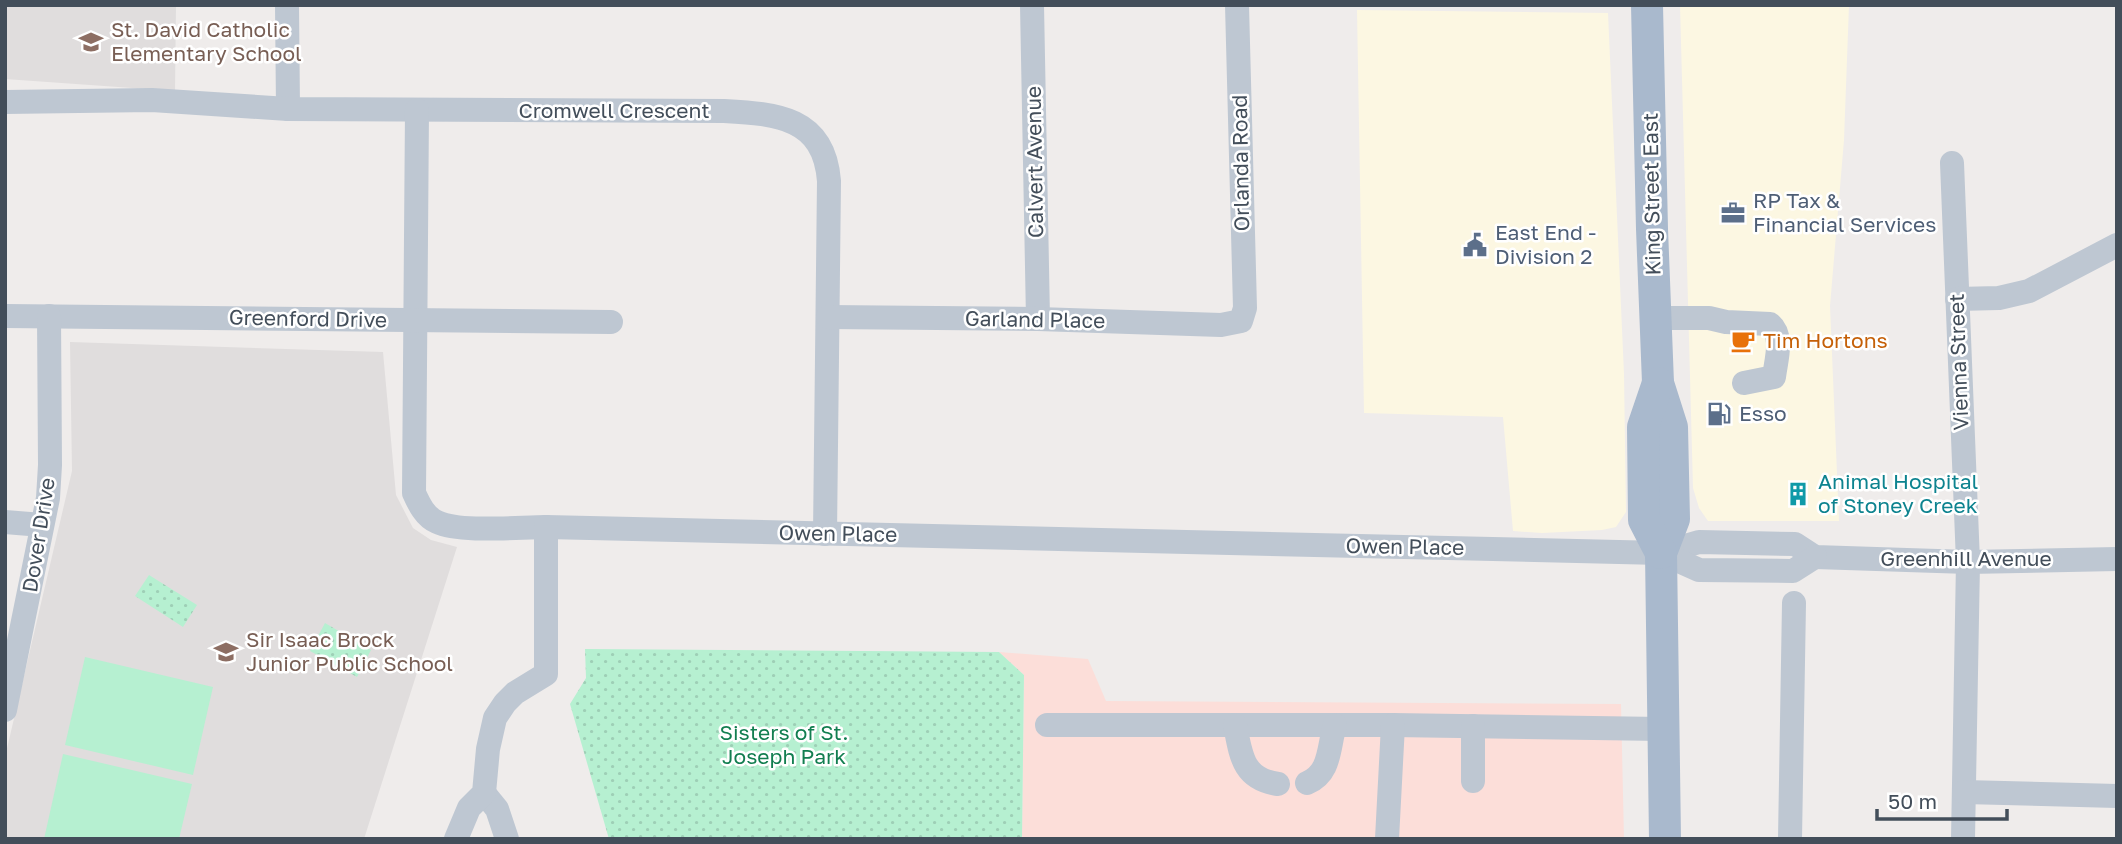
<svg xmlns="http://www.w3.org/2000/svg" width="2122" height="844" font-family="'Golos Text',sans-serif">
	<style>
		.commercial { fill: #fcf7e2 }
		.education { fill: #e0dddd }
		.medical { fill: #fcded9 }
		.grass { fill: #b6f0d1 }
		.park { fill: url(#park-dots) }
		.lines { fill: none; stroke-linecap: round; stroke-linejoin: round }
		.minor { stroke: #bec7d2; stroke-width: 24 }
		.major { stroke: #a9b9cd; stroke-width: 32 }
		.labels { text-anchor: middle; stroke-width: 5; stroke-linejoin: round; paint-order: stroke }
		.education-label { font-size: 21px; fill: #785e54; stroke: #fff; text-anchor: start }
		.street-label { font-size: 21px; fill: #434e5a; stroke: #fff }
		.service-label { font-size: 21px; fill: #4e5e75; stroke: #fff; text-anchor: start }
		.food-label { font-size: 21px; fill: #c56008; stroke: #fff; text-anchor: start }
		.culture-label { font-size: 21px; fill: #0d838f; stroke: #fff; text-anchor: start }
		.park-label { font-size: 21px; fill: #127e50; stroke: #fff }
	</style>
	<defs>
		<pattern id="park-dots" width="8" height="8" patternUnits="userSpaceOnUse" patternTransform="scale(1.75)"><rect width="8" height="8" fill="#b6f0d1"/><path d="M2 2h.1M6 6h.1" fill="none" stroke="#9ecfb6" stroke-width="1.8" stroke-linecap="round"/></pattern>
	</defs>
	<rect width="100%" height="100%" fill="#efeceb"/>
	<g class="commercial">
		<polygon points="1680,5 1849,5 1844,140 1830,306 1839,521 1708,521 1699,508 1693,488"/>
		<polygon points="1357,10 1608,13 1624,374 1626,512 1616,527 1602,530 1542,533 1513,531 1503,417 1364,413"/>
	</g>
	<g class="education">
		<polygon points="5,5 176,5 175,91 5,79"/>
		<polygon points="70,342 383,352 396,495 413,528 431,540 457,547 364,839 5,839 5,757 72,471"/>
	</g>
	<polygon class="medical" points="999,652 1088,659 1106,701 1621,704 1624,839 1022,839 1024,675"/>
	<g class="grass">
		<polygon points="85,657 213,687 193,775 65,745"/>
		<polygon points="63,754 192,784 179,839 44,839"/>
	</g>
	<g class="park">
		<polygon points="149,575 197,605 183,627 135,596"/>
		<polygon points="325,623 371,650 357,677 310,651"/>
		<polygon points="585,649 999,652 1024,675 1022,839 609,839 570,704 586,678"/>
	</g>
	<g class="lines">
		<g class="minor">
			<polyline points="287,5 288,109"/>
			<polyline points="1032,5 1038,319"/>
			<path d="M 5,102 L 152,100 L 288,109 L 724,111 C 777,114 824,117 829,181 L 825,534"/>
			<path d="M 417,110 L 414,493 C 419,504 425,517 437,522 C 460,533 519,527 546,527 L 1661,553 L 1699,542 L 1746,543 L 1795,544 L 1815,557 L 1968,562 L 2117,559"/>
			<polyline points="1952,163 1968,562 1963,839"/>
			<polyline points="1957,299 1999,298 2029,291 2117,245"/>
			<polyline points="5,316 611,322"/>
			<polyline points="828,317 1038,319 1221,325 1241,321 1245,308 1237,5"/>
			<path d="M 1655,318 L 1709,318 L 1726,322 L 1770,324 C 1784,336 1776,360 1774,377 L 1744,383"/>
			<polyline points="5,522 42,525"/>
			<polyline points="1661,553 1699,570 1793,571 1815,557"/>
			<polyline points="5,710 48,498 50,465 49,316"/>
			<polyline points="1047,725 1393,725 1662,729"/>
			<path d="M 1235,725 C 1241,756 1243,779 1278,784"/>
			<polyline points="1473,726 1473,781"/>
			<path d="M 1307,783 C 1331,773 1328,748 1335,725"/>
			<polyline points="1964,792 2117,796"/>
			<polyline points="484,793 497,809 507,839"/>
			<polyline points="456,839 469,808 484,793 488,749 495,718 505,703 515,693 546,674 546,527"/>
			<polyline points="1387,839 1393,725"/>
			<polyline points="1790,839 1794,603"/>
		</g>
		<g class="major">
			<polyline points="1647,5 1652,229 1658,383 1672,427 1674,519 1661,553 1665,839"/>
			<polyline points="1658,383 1643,427 1644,520 1661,553"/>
		</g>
	</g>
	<defs>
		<g id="school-bare" transform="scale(1.89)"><path d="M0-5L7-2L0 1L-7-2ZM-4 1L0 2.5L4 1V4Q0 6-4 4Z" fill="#8d6e63" stroke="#fff" stroke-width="2.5" paint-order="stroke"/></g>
		<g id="office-bare" transform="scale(1.89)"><path d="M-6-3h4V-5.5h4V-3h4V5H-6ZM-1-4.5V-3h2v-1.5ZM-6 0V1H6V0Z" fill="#5c6f8a" stroke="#fff" stroke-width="2.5" paint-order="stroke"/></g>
		<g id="civic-bare" transform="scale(1.89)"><path d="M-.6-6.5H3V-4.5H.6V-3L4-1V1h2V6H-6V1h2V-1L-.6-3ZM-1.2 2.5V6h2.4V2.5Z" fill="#5c6f8a" stroke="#fff" stroke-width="2.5" paint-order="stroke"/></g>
		<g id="cafe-bare" transform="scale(1.89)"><path d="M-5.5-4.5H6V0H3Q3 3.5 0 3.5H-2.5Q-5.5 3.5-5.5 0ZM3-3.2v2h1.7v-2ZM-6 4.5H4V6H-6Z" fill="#e8710a" stroke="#fff" stroke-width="2.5" paint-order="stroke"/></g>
		<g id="fuel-bare" transform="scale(1.89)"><path d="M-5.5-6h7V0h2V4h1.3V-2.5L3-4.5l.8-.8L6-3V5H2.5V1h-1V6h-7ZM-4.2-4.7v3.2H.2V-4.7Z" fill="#5c6f8a" stroke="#fff" stroke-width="2.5" paint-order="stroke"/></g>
		<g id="building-bare" transform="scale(1.89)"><path d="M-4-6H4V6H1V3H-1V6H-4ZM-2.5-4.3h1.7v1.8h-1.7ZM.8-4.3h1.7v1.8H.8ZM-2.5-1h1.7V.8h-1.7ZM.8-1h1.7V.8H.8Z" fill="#0f9aa8" stroke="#fff" stroke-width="2.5" paint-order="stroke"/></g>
	</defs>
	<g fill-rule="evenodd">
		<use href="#school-bare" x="91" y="42"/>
		<use href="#office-bare" x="1733" y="213"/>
		<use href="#civic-bare" x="1475" y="245"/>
		<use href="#cafe-bare" x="1743" y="341"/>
		<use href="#fuel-bare" x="1719" y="414"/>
		<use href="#building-bare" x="1798" y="494"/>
		<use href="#school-bare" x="226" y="652"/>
	</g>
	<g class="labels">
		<g class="education-label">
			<text x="111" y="37">St. David Catholic<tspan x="111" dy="24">Elementary School</tspan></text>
			<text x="246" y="647">Sir Isaac Brock<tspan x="246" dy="24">Junior Public School</tspan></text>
		</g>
		<g class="street-label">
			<text x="614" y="118">Cromwell Crescent</text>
			<text transform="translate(1035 162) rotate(-91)" y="7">Calvert Avenue</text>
			<text transform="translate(1241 163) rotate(-91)" y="7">Orlanda Road</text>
			<text transform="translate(1652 194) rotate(-91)" y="7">King Street East</text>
			<text transform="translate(308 319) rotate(1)" y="7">Greenford Drive</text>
			<text transform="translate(1035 320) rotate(1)" y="7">Garland Place</text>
			<text transform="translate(1959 362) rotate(-92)" y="7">Vienna Street</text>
			<text transform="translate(838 534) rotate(1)" y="7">Owen Place</text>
			<text transform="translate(39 535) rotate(-81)" y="7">Dover Drive</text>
			<text transform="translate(1405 547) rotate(1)" y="7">Owen Place</text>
			<text x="1966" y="566">Greenhill Avenue</text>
		</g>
		<g class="service-label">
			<text x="1753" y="208">RP Tax &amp;<tspan x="1753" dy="24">Financial Services</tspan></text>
			<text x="1495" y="240">East End -<tspan x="1495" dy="24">Division 2</tspan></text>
			<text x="1739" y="421">Esso</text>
		</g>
		<g class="food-label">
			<text x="1763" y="348">Tim Hortons</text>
		</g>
		<g class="culture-label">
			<text x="1818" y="489">Animal Hospital<tspan x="1818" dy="24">of Stoney Creek</tspan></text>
		</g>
		<g class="park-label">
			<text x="784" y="740">Sisters of St.<tspan x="784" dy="24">Joseph Park</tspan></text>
		</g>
	</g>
	<rect width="2122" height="844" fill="none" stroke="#434e5a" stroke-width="14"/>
	<path d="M1877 809v10h130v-10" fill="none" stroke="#434e5a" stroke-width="3.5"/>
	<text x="1888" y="809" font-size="21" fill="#434e5a" stroke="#ffffff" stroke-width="5" paint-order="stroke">50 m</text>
</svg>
